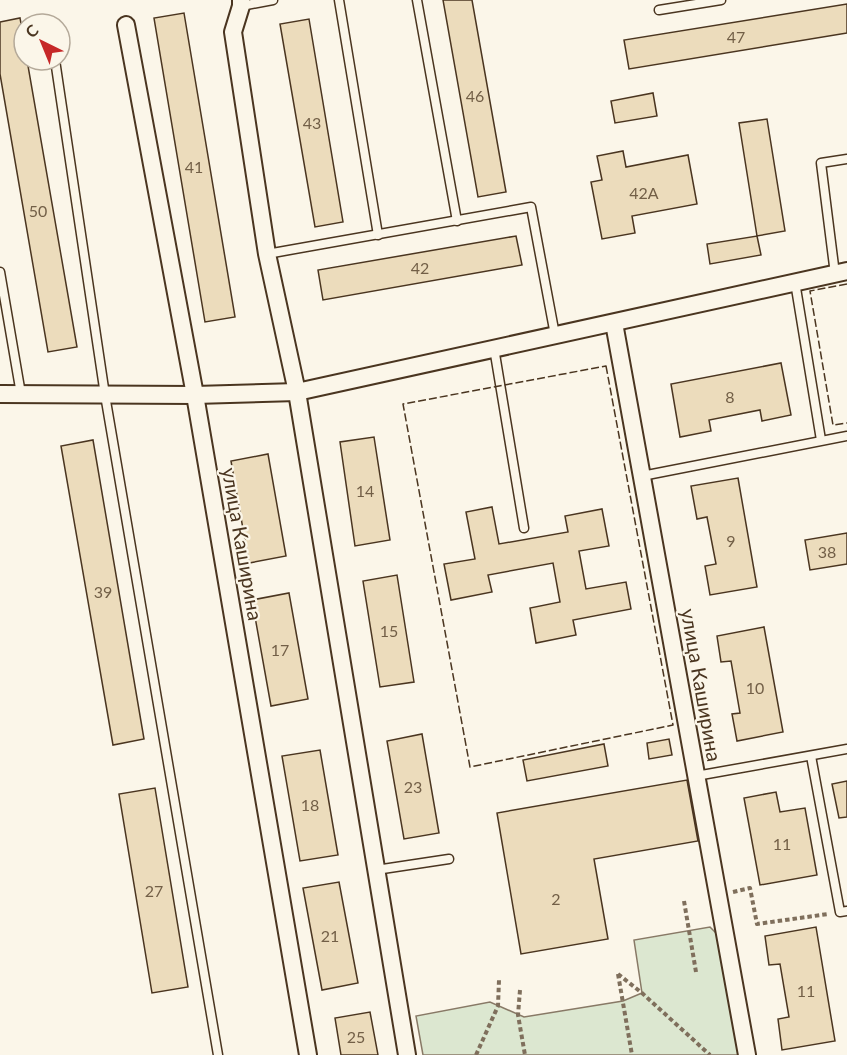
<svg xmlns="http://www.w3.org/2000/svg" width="847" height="1055" font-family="Lato,sans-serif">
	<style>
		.green { fill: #dce7d0; stroke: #887966; stroke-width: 1.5 }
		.building { fill: #ecdcbc; stroke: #4a3520; stroke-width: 1.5 }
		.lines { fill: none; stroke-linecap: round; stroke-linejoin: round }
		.lane-casing { stroke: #4a3520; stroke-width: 11 }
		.street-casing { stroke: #4a3520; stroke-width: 20 }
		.path { stroke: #7f6f5c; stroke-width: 4; stroke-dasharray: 4.5 3; stroke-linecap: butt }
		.lane { stroke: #fbf6e9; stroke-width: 8 }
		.street { stroke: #fbf6e9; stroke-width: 16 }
		.fence { stroke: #4a3520; stroke-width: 1.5; stroke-dasharray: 8 3; stroke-linecap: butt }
		.labels { text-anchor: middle; stroke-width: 4.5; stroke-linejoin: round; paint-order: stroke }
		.number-label { font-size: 16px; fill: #725f47 }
		.street-label { font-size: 20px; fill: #4a3520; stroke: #fbf6e9 }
	</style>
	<rect width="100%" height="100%" fill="#fbf6e9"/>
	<polygon class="green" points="710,927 720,937 742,1055 423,1055 416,1016 490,1002 524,1017 623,1001 642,993 634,940"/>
	<g class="building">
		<polygon points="443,0 472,0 506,192 478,197"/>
		<polygon points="847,4 847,33 629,69 624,40"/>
		<polygon points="184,13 235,317 205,322 154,18"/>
		<polygon points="20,18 24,40 24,60 27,60 77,347 48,352 0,74 0,22"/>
		<polygon points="309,19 343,222 315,227 280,24"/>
		<polygon points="653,93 657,116 615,123 611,101"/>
		<polygon points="767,119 785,231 757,236 739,123"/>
		<polygon points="623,151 626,167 688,155 697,204 632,216 635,233 602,239 591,182 602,180 597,156"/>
		<polygon points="516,236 522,265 323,300 318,270"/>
		<polygon points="757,236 761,255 710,264 707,244"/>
		<polygon points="781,363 791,415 762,421 760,410 709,420 711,431 680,437 671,384"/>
		<polygon points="374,437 390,540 355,546 340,442"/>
		<polygon points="93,440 144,739 113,745 61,446"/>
		<polygon points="268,454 286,556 249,563 231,461"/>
		<polygon points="738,478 757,587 710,595 705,566 716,564 707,517 697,519 691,486"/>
		<polygon points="492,507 499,544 568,532 565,516 602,509 609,546 579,551 586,589 626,582 631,609 573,620 576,635 536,643 530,608 560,602 553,563 488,575 492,592 451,600 444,564 475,559 466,512"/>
		<polygon points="847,533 847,564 810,570 805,540"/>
		<polygon points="397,575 414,682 380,687 363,581"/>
		<polygon points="289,593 308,699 271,706 252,600"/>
		<polygon points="764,627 783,732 737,741 732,714 740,713 731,661 721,662 717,636"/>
		<polygon points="422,734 439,833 404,839 387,741"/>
		<polygon points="669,739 672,755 649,759 647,743"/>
		<polygon points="604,744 608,766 527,781 523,760"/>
		<polygon points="320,750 338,855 300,861 282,756"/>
		<polygon points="687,780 698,841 594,859 608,939 521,954 497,813"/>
		<polygon points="847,781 847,817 839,818 832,784"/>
		<polygon points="155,788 188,987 152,993 119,794"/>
		<polygon points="776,792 780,812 805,808 817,875 760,885 744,798"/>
		<polygon points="339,882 358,983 322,990 303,888"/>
		<polygon points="816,927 835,1041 782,1050 778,1019 789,1017 780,964 769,965 765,936"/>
		<polygon points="370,1012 378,1055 341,1055 335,1018"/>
	</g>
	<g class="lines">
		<g class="lane-casing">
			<g id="lane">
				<polyline points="339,0 378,235"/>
				<polyline points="417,0 457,221"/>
				<polyline points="241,6 273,0"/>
				<polyline points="659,10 721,0"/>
				<polyline points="55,60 105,395 218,1055"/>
				<polyline points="267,254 531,207 555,335"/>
				<polyline points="0,272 21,394"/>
				<polyline points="835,274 821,163 847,159"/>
				<polyline points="795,282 821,440"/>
				<polyline points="494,348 524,528"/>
				<polyline points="642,476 847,436"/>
				<polyline points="811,756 840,912 847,911"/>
				<polyline points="696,776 847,749"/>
				<polyline points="376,870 449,859"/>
			</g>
		</g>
		<g class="street-casing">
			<g id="street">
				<polyline points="241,0 241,6 233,32 267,254 297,392 407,1055"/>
				<polyline points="126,25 195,395 308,1055"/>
				<polyline points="614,323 747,1055"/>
				<polyline points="0,394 195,395 297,392 847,271"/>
			</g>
		</g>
		<g class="path">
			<polyline points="733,892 750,888 757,924 828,914"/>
			<polyline points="684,901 696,972"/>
			<polyline points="618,974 642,993 710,1055"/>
			<polyline points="618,974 632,1055"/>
			<polyline points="520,990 518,1015 525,1055"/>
			<polyline points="476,1055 498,1006 499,980"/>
		</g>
		<use href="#lane" class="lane"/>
		<use href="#street" class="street"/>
		<g class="fence">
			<polyline points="847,284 810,291 833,425 847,423"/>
			<polygon points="606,366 673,725 470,767 403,404"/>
		</g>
	</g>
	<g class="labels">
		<g class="number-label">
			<text x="736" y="43">47</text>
			<text x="475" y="102">46</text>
			<text x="312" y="129">43</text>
			<text x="194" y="173">41</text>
			<text x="644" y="199">42А</text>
			<text x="38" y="217">50</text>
			<text x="420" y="274">42</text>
			<text x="730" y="403">8</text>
			<text x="365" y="497">14</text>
			<text x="731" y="547">9</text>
			<text x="827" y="558">38</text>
			<text x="103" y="598">39</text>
			<text x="389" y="637">15</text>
			<text x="280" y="656">17</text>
			<text x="755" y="694">10</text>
			<text x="413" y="793">23</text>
			<text x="310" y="811">18</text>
			<text x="782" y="850">11</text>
			<text x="154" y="897">27</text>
			<text x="556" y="905">2</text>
			<text x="330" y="942">21</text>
			<text x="806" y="997">11</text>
			<text x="356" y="1043">25</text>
		</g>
		<g class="street-label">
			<text transform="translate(242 544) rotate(80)" y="7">улица Каширина</text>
			<text transform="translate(701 685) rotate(80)" y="7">улица Каширина</text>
		</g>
	</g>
	<g transform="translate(42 42) rotate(317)"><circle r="28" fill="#fbf6e9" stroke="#b4a999" stroke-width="1.5"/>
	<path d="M0-4.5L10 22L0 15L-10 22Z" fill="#c62828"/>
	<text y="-9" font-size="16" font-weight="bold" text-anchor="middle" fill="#4a3520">С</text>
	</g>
</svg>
